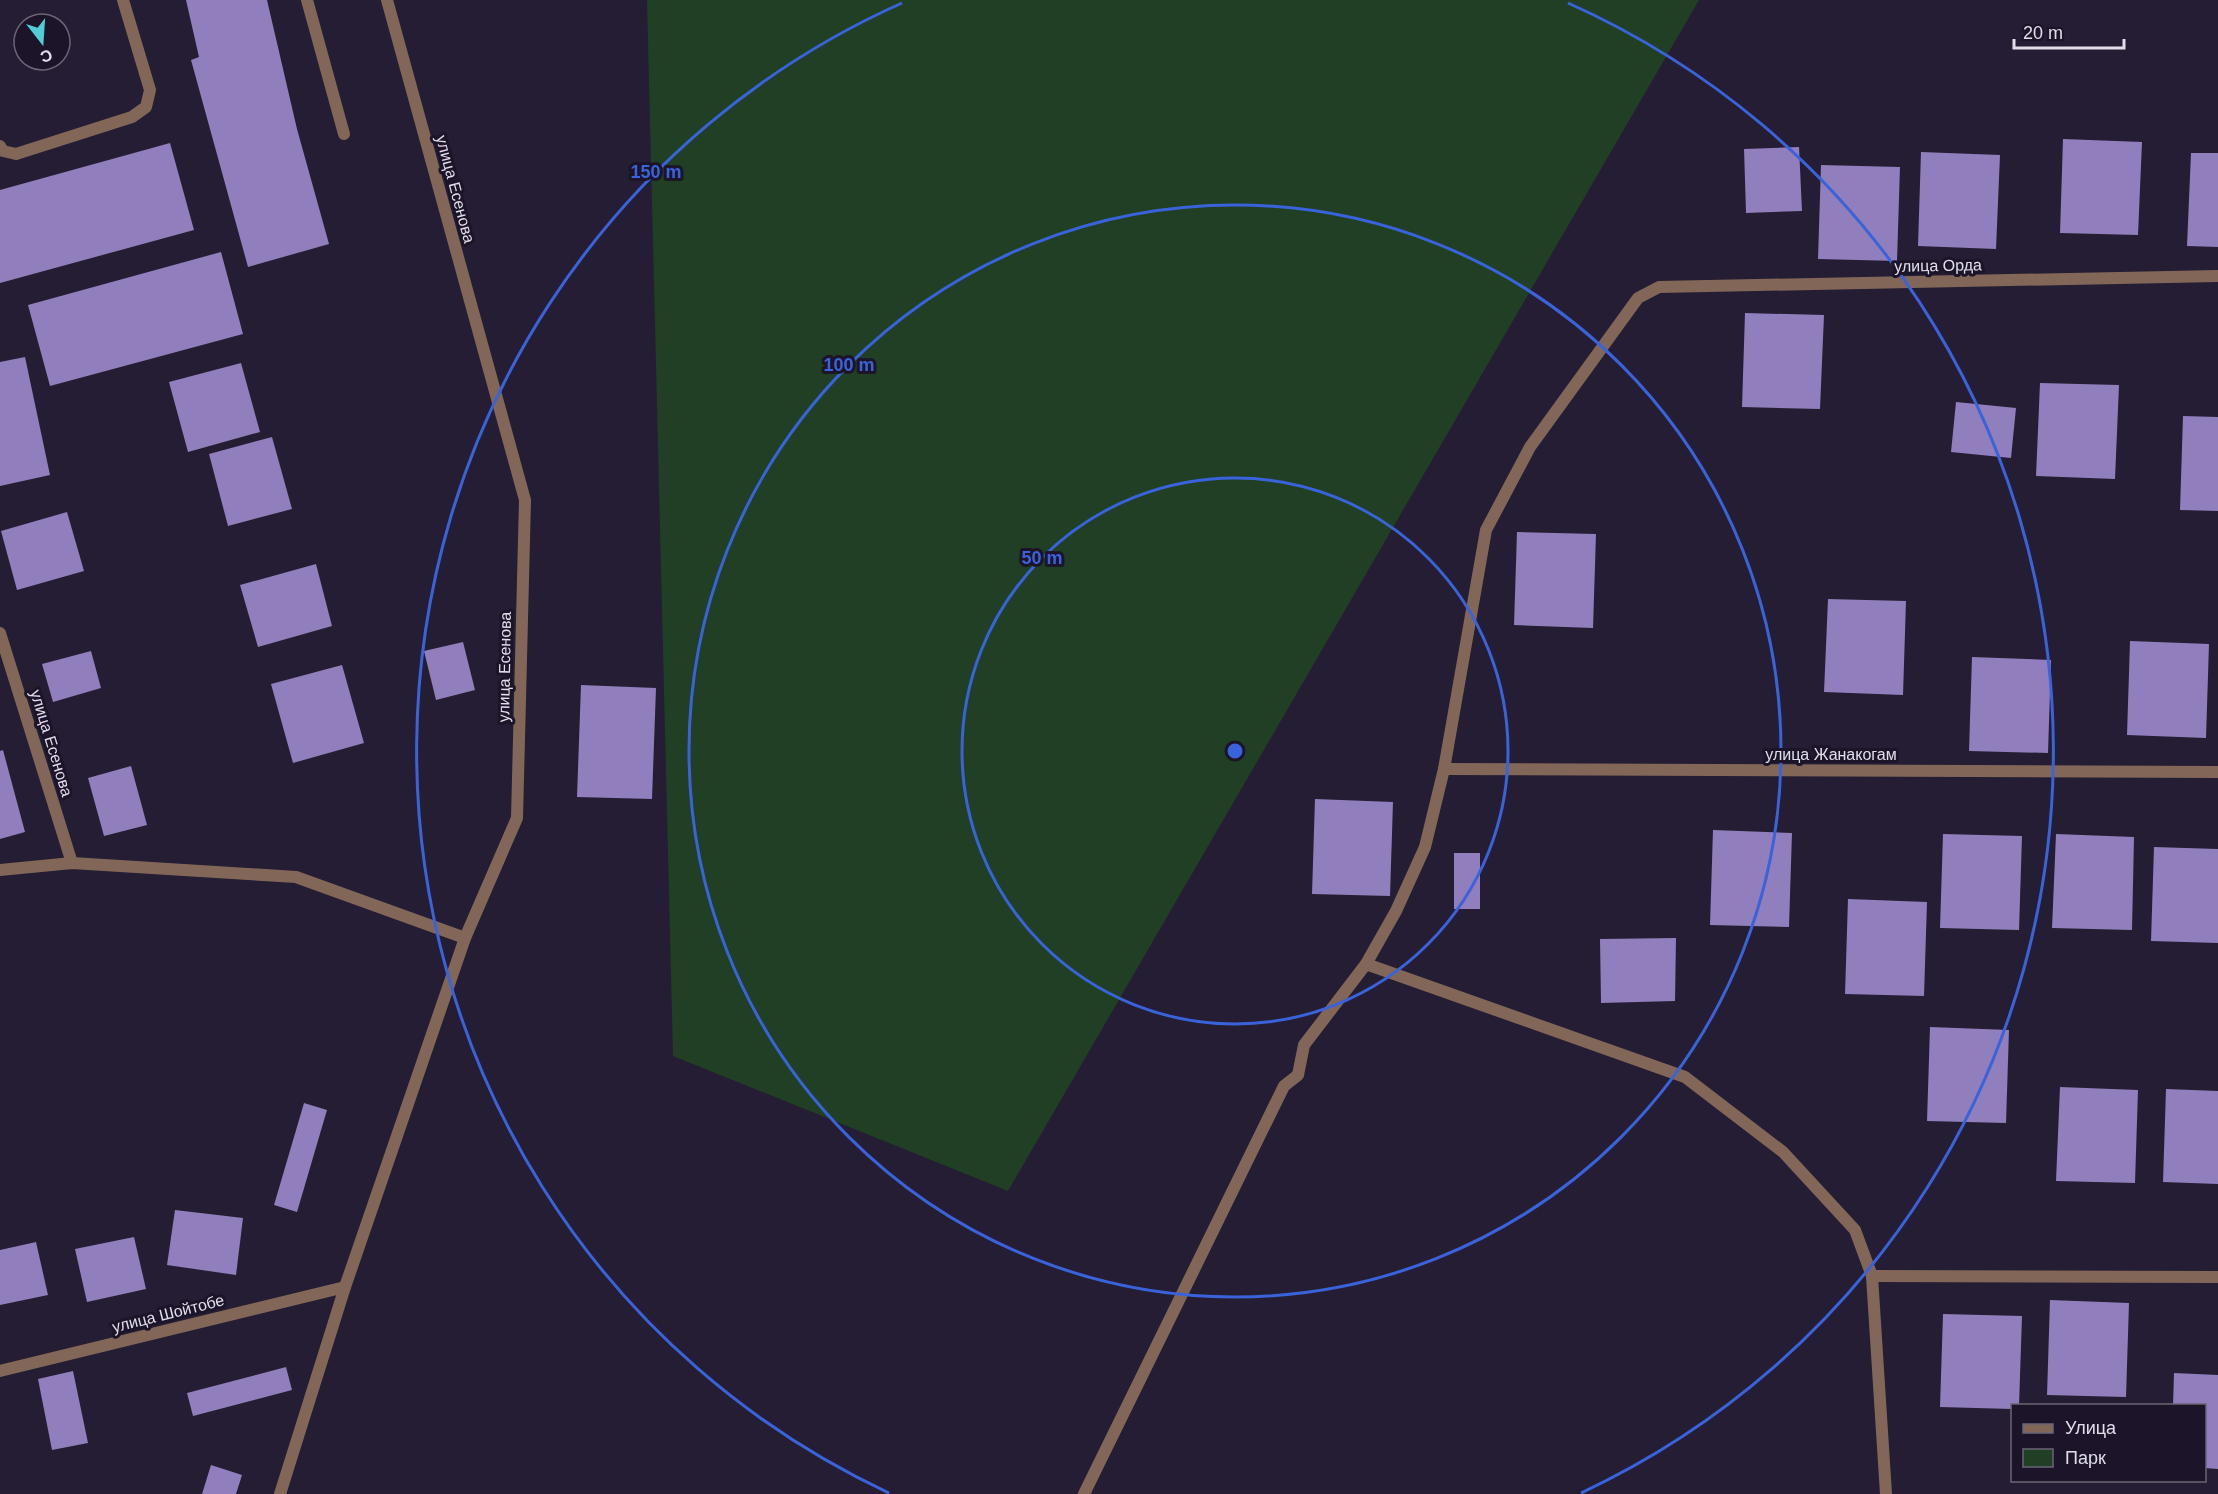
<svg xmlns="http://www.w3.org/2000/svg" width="2218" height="1494" font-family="Helvetica,sans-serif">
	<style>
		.green { fill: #203f25 }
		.building { fill: #907fbc }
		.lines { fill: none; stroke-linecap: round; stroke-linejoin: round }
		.service { stroke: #826759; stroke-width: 12 }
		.minor { stroke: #826759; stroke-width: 12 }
		.tertiary { stroke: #826759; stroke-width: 12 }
		.ring { fill: none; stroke: #3a63db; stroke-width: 3 }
		.labels { text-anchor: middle; stroke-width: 6; stroke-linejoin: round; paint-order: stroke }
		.street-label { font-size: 16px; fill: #e1ddeb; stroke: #1c1428 }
		.centre { fill: #3a63db; stroke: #1c1428; stroke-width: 3 }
		.ring-label { font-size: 18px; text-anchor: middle; font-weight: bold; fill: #3a63db; stroke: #1c1428; stroke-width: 6; stroke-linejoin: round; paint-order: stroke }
	</style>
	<rect width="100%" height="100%" fill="#251d33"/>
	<polygon class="green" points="647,0 1699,0 1008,1191 673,1056"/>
	<g class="building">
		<polygon points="186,0 267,0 297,129 329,244 248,267 191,60 199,57"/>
		<polygon points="2063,139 2142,142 2138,235 2060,233"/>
		<polygon points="170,143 194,230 0,283 0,190"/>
		<polygon points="1799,147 1802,211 1746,213 1744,149"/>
		<polygon points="1921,152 2000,155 1996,249 1918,246"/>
		<polygon points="2191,153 2218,153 2218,247 2187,246"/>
		<polygon points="1821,165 1900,167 1897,261 1818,259"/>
		<polygon points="221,252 243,334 50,386 28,305"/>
		<polygon points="1745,313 1824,315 1820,409 1742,407"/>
		<polygon points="25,357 50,475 0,486 0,362"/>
		<polygon points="241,363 260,432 188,452 169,382"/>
		<polygon points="2040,383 2119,385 2115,479 2036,476"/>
		<polygon points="1956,402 2016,408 2011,458 1951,452"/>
		<polygon points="2183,416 2218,417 2218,511 2180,510"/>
		<polygon points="272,437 292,509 228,526 209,454"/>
		<polygon points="67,512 84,571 17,590 1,531"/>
		<polygon points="1517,532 1596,534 1593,628 1514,625"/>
		<polygon points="316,564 332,626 258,647 240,585"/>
		<polygon points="1828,599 1906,601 1903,695 1824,692"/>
		<polygon points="2130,641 2209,644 2206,738 2127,735"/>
		<polygon points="463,642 475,690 436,700 424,651"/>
		<polygon points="91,651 101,688 53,702 42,664"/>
		<polygon points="1972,657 2051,660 2048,753 1969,751"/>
		<polygon points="342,665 364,743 293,763 271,684"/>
		<polygon points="581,685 656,688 652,799 577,797"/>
		<polygon points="3,750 25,832 0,839 0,751"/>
		<polygon points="131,766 147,825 104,836 88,778"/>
		<polygon points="1315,799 1393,802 1390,896 1312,894"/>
		<polygon points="1713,830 1792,833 1789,927 1710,925"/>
		<polygon points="1943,834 2022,836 2019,930 1940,928"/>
		<polygon points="2056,834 2134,837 2132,930 2052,928"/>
		<polygon points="2154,847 2218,849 2218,943 2151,941"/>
		<rect x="1454" y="853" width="26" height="56"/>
		<polygon points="1848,899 1927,902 1924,996 1845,994"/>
		<polygon points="1676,938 1675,1001 1601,1003 1600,939"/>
		<polygon points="1930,1027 2009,1030 2006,1123 1927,1121"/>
		<polygon points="2060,1087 2138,1090 2135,1183 2056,1181"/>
		<polygon points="2166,1089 2218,1091 2218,1184 2163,1182"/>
		<polygon points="304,1103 327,1110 297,1212 274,1205"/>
		<polygon points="175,1210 243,1218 236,1275 167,1265"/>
		<polygon points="134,1237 146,1289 87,1302 75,1249"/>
		<polygon points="36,1242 48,1295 0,1305 0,1250"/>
		<polygon points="2050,1300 2129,1303 2126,1397 2047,1395"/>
		<polygon points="1943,1314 2022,1316 2019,1406 2012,1406 2012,1409 1940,1407"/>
		<polygon points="286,1367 292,1390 193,1416 187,1393"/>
		<polygon points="73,1371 88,1443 52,1450 38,1379"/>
		<polygon points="2174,1373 2218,1375 2218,1469 2204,1468 2204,1406 2173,1406"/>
		<polygon points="211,1465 242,1475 236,1494 202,1494"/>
	</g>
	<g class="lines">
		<g class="service">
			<polyline points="307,0 344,134"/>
			<polyline points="0,146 3,151 16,154 132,117 146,107 150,90 123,0"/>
		</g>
		<g class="minor">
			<polyline points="0,633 72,863"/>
			<polyline points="1444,769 2218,772"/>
			<polyline points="0,870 72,863 296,877 465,938"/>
			<polyline points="1366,964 1685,1077 1783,1152 1855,1230 1872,1276 1886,1494"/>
			<polyline points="1872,1276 2218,1277"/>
			<polyline points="0,1371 345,1287"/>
			<polyline points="1084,1494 1284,1086 1298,1075 1304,1045 1366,964 1396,911 1425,847 1444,769 1486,530 1530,447 1638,298 1659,287 2218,276"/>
		</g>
		<polyline class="tertiary" points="280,1494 345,1287 465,938 517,818 525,500 387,0"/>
	</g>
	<g class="ring">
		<circle cx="1235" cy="751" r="273"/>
		<circle cx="1235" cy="751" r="546"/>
		<path d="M889 1493A819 819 0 0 1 902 3M1568 3A819 819 0 0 1 1581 1493"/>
	</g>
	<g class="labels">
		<g class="street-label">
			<text transform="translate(456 189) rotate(75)" y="6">улица Есенова</text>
			<text transform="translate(1938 265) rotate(-1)" y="6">улица Орда</text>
			<text transform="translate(504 667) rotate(-89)" y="6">улица Есенова</text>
			<text transform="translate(52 743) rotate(73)" y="6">улица Есенова</text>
			<text x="1831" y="760">улица Жанакогам</text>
			<text transform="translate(168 1313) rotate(-14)" y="6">улица Шойтобе</text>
		</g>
	</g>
	<circle cx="1235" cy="751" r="9" class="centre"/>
	<g class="ring-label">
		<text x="656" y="178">150 m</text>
		<text x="849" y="371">100 m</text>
		<text x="1042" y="564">50 m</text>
	</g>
	<rect x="2011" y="1404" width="195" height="78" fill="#1c1428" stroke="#6b6476" stroke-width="1.5"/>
	<rect x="2023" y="1424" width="30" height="9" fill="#826759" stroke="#6b6476" stroke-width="1.5"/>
	<text x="2065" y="1434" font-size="18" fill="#e1ddeb">Улица</text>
	<rect x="2023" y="1449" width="30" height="18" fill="#203f25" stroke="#6b6476" stroke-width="1.5"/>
	<text x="2065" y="1464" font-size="18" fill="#e1ddeb">Парк</text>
	<g transform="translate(42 42) rotate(163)"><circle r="28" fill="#1c1428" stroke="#6b6476" stroke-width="1.5"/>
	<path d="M0-4.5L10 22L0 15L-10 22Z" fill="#52ccd5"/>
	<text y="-9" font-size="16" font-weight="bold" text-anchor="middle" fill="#e1ddeb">С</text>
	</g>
	<path d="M2014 39v9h110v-9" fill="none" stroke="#e1ddeb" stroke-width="3"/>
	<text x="2023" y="39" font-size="18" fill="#e1ddeb" stroke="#1c1428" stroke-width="4.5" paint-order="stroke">20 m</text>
</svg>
